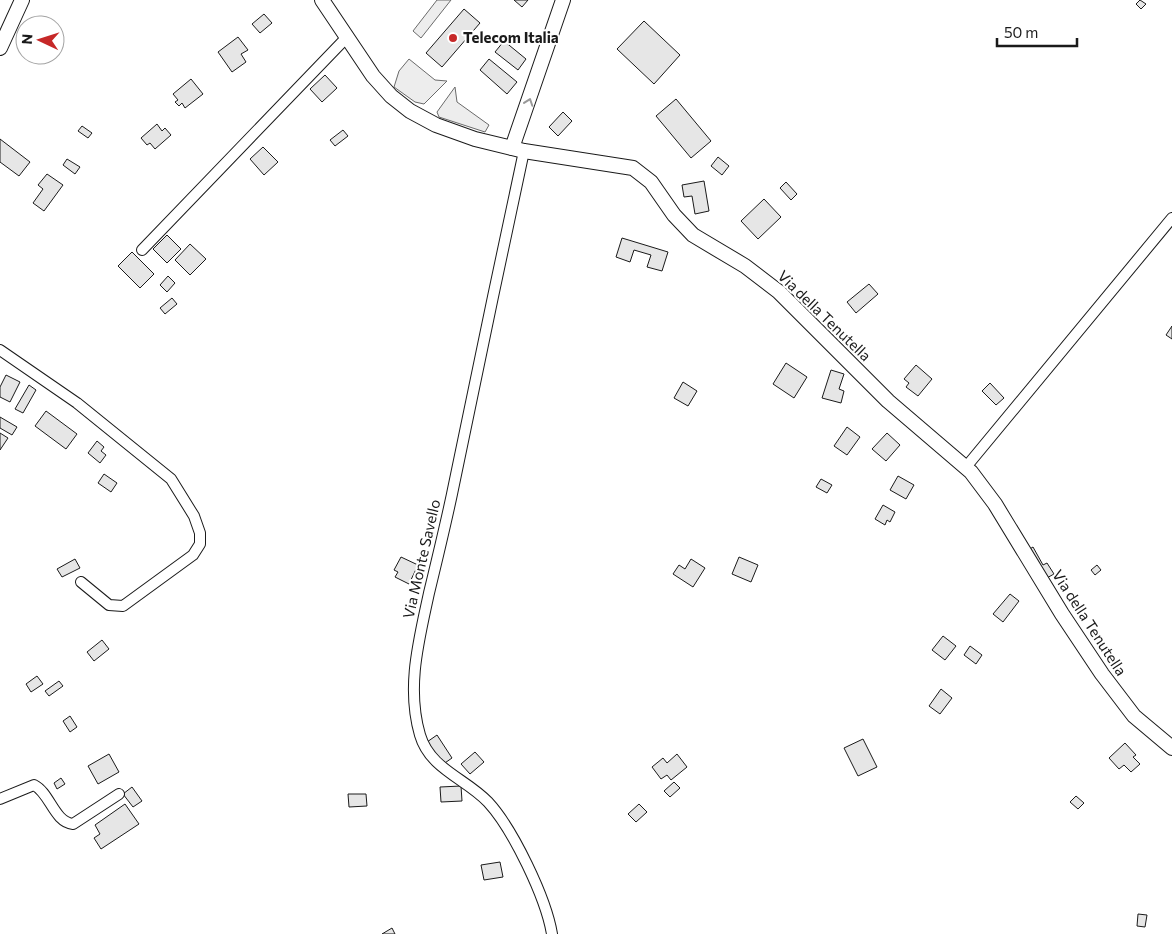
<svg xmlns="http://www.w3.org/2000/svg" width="1172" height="934" font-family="Commissioner,sans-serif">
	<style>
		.parking { fill: #ededed; stroke: #6a6a6a }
		.building { fill: #e6e6e6; stroke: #1a1a1a }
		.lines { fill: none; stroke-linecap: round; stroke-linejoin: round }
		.street-casing { stroke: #1a1a1a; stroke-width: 12 }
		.secondary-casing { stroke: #1a1a1a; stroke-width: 16 }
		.street { stroke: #fff; stroke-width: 10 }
		.secondary { stroke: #fff; stroke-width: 14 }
		.oneway { stroke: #989898 }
		.poi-dot { fill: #c62828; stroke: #fff; stroke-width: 2 }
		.labels { text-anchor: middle; stroke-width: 4; stroke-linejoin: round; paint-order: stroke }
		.poi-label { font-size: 15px; font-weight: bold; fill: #1a1a1a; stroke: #fff; text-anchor: start }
		.street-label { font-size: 15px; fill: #1a1a1a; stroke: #fff }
	</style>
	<rect width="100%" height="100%" fill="#fff"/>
	<g class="parking">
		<polygon points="437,0 451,0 421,38 413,31"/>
		<polygon points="409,59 435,80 447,81 424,104 415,102 394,87 399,71"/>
		<polygon points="455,87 457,102 489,125 485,132 439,117 437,112"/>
	</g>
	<g class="building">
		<polygon points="514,0 528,0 522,7"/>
		<polygon points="1140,0 1146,4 1141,9 1136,4"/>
		<polygon points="464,9 480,23 442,67 426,53"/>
		<polygon points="264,14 272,23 260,33 252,24"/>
		<polygon points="644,21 680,55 654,84 617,49"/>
		<polygon points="238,37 248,50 241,54 246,62 232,72 218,52"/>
		<polygon points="504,41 526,59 518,70 495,52"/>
		<polygon points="489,59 517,82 507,94 480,70"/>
		<polygon points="325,75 337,88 322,102 310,89"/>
		<polygon points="191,79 203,94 185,108 182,103 179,106 175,102 178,100 173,94"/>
		<polygon points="676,99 711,141 691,158 656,116"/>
		<polygon points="563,112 572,121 558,136 549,127"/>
		<polygon points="157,124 162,131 165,128 171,135 155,149 150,143 147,145 141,138"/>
		<polygon points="82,126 92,133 88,138 78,131"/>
		<polygon points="343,130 348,136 335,146 330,140"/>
		<polygon points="0,139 30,162 19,176 0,162"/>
		<polygon points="263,147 278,162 264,175 250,159"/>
		<polygon points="718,157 729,166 722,175 711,166"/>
		<polygon points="67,159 80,167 75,174 63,165"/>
		<polygon points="47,174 63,185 44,211 33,203 43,189 38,185"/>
		<polygon points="704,181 709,211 695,214 692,196 684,197 682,185"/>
		<polygon points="786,182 797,194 791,200 780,188"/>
		<polygon points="764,199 781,217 758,239 741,221"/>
		<polygon points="167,235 181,249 167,263 153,249"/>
		<polygon points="622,238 668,252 662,271 647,267 651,255 634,250 630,262 616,257"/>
		<polygon points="190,244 206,259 190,275 175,260"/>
		<polygon points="132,252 154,274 140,288 118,266"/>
		<polygon points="168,276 175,283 167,292 160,285"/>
		<polygon points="869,284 878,294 856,313 847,302"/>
		<polygon points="172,298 177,304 165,314 160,308"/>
		<polygon points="1172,326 1172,339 1166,335"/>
		<polygon points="786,363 807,377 794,398 773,384"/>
		<polygon points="916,365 932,379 918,396 906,387 909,383 904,379"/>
		<polygon points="831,370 844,374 839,389 844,391 841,403 822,398"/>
		<polygon points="6,375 20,382 10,402 0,397 0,387"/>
		<polygon points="683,382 697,391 688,406 674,398"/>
		<polygon points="990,383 1004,398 996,405 982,391"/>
		<polygon points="29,385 36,390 23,413 15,409"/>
		<polygon points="46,411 77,434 66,449 35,426"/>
		<polygon points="0,417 17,427 12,435 0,428"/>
		<polygon points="847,427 860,437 847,455 834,446"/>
		<polygon points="0,433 8,438 0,450"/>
		<polygon points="887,433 900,445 886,461 872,449"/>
		<polygon points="97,441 104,447 101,451 106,455 100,463 88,453"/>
		<polygon points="104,474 117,483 111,492 98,483"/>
		<polygon points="898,476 914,485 906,499 890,490"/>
		<polygon points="821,479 832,485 827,493 816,487"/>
		<polygon points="883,505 895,512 890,522 887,520 885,525 875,519"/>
		<polygon points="1033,547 1043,565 1047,563 1054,574 1045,579 1028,550"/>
		<polygon points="401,557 418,565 409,584 395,577 398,572 394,570"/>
		<polygon points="739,557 758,565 751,582 732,574"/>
		<polygon points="75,559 80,568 62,577 57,569"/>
		<polygon points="691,559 705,568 693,587 673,574 679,565 685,569"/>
		<polygon points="1097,565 1101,570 1095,575 1091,570"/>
		<polygon points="1010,594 1019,601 1003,622 993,614"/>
		<polygon points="943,636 956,646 945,660 932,650"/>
		<polygon points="102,640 109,649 94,661 87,652"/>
		<polygon points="970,646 982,655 976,664 964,655"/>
		<polygon points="37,676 43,684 31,692 26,684"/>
		<polygon points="59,681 63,686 49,696 45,691"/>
		<polygon points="941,689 952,698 940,714 929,706"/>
		<polygon points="70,716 77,727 70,732 63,721"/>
		<polygon points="437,735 452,758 442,765 427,742"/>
		<polygon points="863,739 877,767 858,776 844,748"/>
		<polygon points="1125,743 1136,755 1133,757 1140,764 1131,772 1124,765 1119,769 1109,758"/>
		<polygon points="475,752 484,762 470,774 461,764"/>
		<polygon points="109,754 119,772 98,784 88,766"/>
		<polygon points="677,754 687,767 671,780 667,775 661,779 652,767 663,758 667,763"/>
		<polygon points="61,778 65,784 57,789 54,783"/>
		<polygon points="674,782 680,788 670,797 664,791"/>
		<polygon points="461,786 462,801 441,802 440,787"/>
		<polygon points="132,787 142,801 133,807 123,794"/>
		<polygon points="348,794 366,794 367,806 349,807"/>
		<polygon points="1076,796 1084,803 1078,809 1070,802"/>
		<polygon points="125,804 139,824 101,849 94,838 100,834 95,825"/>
		<polygon points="639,804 647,812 636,822 628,814"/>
		<polygon points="500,862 503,877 484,880 481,865"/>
		<polygon points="1138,914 1147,915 1145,927 1137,926"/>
		<polygon points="392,928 395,934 382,934"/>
	</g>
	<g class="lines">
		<g class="street-casing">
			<g id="street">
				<path d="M 524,151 C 499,265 476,380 452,494 C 445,527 437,560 429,593 C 419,640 406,687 420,735 C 430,769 465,778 488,802 C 513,829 546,898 552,934"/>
				<polyline points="142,250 348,36"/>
				<polyline points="0,350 77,403 171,479 194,516 200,533 200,544 193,555 123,606 109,605 81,582"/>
				<polyline points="966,467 1172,218"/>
				<path d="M 0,799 L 34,785 C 50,793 54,822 73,824 L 119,794"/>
			</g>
		</g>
		<g class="secondary-casing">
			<g id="secondary">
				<polyline points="322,0 373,76 391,96 410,111 436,125 475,139 524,151 633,168 651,182 674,215 693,235 745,266 779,292 888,401 971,472 995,504 1062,614 1102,674 1134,716 1172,748"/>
				<polyline points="0,48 22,0"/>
				<polyline points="512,148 563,0"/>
			</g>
		</g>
		<use href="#street" class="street"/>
		<use href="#secondary" class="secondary"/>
	</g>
	<defs><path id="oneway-chevron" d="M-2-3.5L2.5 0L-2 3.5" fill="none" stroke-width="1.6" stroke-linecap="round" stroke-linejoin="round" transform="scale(1.25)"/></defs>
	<use class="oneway" href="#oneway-chevron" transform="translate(529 102) rotate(-71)"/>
	<circle class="poi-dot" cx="453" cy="38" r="5"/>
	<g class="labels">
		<g class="poi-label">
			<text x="463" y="43">Telecom Italia</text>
		</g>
		<g class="street-label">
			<text transform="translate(824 316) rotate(44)" y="5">Via della Tenutella</text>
			<text transform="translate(422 559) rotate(-77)" y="5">Via Monte Savello</text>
			<text transform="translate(1089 623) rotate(57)" y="5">Via della Tenutella</text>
		</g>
	</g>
	<g transform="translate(40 40) rotate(274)"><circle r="24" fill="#ffffff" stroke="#a3a3a3"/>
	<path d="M0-4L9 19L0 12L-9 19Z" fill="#c62828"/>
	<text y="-8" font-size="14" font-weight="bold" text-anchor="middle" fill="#1a1a1a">N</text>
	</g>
	<path d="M997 38v8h80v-8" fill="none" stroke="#1a1a1a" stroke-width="2.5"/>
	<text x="1004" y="38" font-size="15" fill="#1a1a1a" stroke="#ffffff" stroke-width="4" paint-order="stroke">50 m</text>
</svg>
